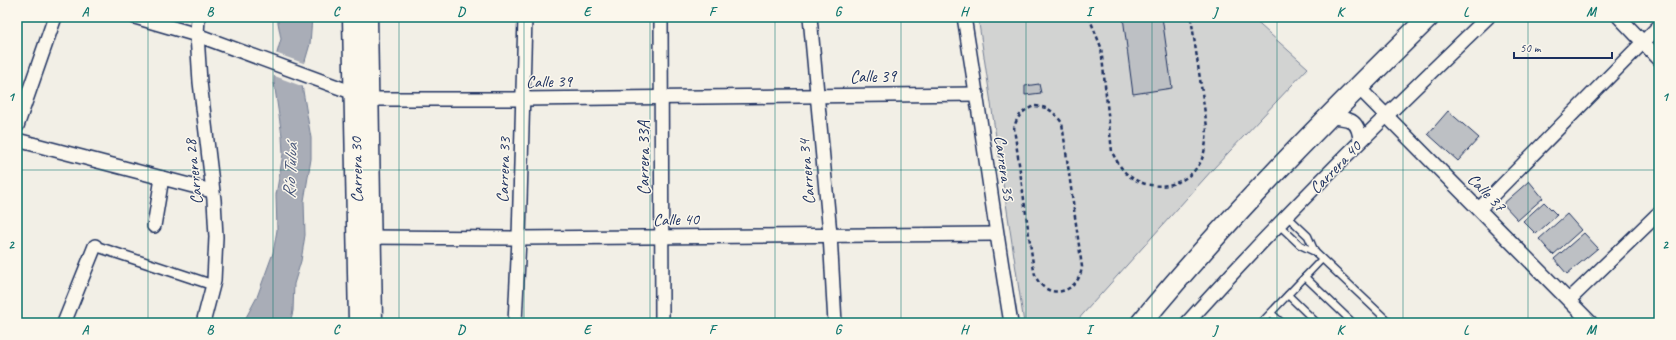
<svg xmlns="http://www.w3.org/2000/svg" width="1676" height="340" font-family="Caveat,sans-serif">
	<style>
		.green { fill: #d2d3d2; stroke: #768198 }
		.water { fill: #a9adb7; stroke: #707b93 }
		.pier { fill: #f2efe6 }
		.building { fill: #bdc0c4; stroke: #1b2f5e }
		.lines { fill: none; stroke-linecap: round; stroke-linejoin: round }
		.service-casing { stroke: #1b2f5e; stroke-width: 9 }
		.pedestrian-casing { stroke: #1b2f5e; stroke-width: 12 }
		.minor-casing { stroke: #1b2f5e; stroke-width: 16 }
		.secondary-casing { stroke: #1b2f5e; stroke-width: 21 }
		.primary-casing { stroke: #1b2f5e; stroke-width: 23 }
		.path { stroke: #1b2f5e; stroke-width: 2.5; stroke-dasharray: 4 3; stroke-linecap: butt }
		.service { stroke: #fbf7ec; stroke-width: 6 }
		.pedestrian { stroke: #fbf7ec; stroke-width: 9 }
		.minor { stroke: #fbf7ec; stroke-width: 13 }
		.secondary { stroke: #fbf7ec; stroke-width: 18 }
		.primary { stroke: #fbf7ec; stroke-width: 20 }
		.grid { fill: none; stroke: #0f766e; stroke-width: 1; stroke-opacity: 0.55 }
		.labels { text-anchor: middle; stroke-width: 3; stroke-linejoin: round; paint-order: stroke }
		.street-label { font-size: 17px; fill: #1b2f5e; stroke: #fbf7ec }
		.water-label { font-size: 18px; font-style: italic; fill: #465579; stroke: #fbf7ec }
		.neatline { fill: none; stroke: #0f766e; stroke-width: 1.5 }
		.grid-label { font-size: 13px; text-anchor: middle; font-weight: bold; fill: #0f766e }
	</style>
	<rect width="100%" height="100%" fill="#f2efe6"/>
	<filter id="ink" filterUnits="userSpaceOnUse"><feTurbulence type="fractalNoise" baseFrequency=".025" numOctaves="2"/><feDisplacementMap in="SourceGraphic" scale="8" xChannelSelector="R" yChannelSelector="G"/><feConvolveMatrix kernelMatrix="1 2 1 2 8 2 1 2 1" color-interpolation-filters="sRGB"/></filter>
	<g filter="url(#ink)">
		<polygon class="green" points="978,17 1251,17 1308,68 1213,169 1075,323 1024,323"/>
		<polygon class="water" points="277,17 312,17 310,44 303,68 302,85 311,138 311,159 304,201 305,235 301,261 294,284 293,311 290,323 243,323 257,297 273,253 277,230 276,195 283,154 282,136 274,82 275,60 281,39"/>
		<polygon class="pier" points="275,53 306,64 304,87 272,75"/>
		<g class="building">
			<polygon points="1123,17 1162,17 1172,88 1133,94"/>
			<polygon points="1039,84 1041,93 1025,95 1025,86"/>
			<polygon points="1448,111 1479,138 1458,161 1428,134"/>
			<polygon points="1529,181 1543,198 1518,220 1503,204"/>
			<polygon points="1544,202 1557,215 1536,234 1523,221"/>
			<polygon points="1567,214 1581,230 1553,255 1539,239"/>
			<polygon points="1584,233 1598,248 1567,274 1554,259"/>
		</g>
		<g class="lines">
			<g class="service-casing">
				<g id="service">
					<polyline points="1287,216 1308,236 1315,252"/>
					<polyline points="1279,225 1300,245 1315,252 1390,323"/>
					<polyline points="1305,277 1353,323"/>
					<polyline points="1288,295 1317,323"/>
					<polyline points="1271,313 1282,323"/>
					<polyline points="1261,323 1322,259"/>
				</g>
			</g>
			<g class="pedestrian-casing">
				<polyline id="pedestrian" points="95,246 213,285"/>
			</g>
			<g class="minor-casing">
				<g id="minor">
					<polyline points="135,17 197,35 370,99 522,99 977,94"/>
					<polyline points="198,17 197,35 200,82 214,200 216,237 214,281 203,323"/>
					<polyline points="661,17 662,323"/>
					<polyline points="810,17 830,234 835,323"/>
					<path d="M 964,17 C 981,119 994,221 1011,323"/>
					<polyline points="1619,17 1659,59"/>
					<polyline points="1358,87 1591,323"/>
					<path d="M 1328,117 C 1347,118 1359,118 1360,141"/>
					<polyline points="17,126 55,17"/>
					<polyline points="17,140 212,191"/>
					<polyline points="1479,209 1659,26"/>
					<polyline points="154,226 162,178"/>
					<polyline points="362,237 519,238 996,234"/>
					<polyline points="1569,300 1659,213"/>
					<polyline points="64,323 95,246"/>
					<polyline points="515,323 519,238 525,17"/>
					<path d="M 1187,323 C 1282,217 1385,116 1488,17"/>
				</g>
			</g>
			<g class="secondary-casing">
				<g id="secondary">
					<polyline points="352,17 358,323"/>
					<polyline points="368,17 373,323"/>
				</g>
			</g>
			<g class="primary-casing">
				<path id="primary" d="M 1141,323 C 1230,215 1329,115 1429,17"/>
			</g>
			<g class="path">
				<path d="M 1089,17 L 1101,47 L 1112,152 C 1116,160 1121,169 1128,175 C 1151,193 1185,188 1200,163 C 1206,152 1206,139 1207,127 L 1191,17"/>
				<path d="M 1035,106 C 1049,107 1054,112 1062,123 L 1082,267 C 1078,297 1041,301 1034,271 L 1014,128 C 1017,116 1023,110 1035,106 Z"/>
			</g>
			<use href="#service" class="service"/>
			<use href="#pedestrian" class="pedestrian"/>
			<use href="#minor" class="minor"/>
			<use href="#secondary" class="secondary"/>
			<use href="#primary" class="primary"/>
		</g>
	</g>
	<path class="grid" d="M 148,17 L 148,323M 273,17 L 273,323M 399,17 L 399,323M 524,17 L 524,323M 650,17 L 650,323M 775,17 L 775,323M 901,17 L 901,323M 1026,17 L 1026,323M 1152,17 L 1152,323M 1277,17 L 1277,323M 1403,17 L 1403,323M 1528,17 L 1528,323M 17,170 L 1659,170"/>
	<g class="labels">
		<g class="street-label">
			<text x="873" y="82">Calle 39</text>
			<text transform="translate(549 81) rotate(-1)" y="6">Calle 39</text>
			<text transform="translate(643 158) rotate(-90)" y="6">Carrera 33A</text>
			<text transform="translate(1335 167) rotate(-46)" y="6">Carrera 40</text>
			<text transform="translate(1005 168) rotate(82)" y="6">Carrera 35</text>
			<text transform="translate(356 170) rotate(-91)" y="6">Carrera 30</text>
			<text transform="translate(503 170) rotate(-88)" y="6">Carrera 33</text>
			<text transform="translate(193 172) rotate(-96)" y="6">Carrera 28</text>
			<text transform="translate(806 172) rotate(-95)" y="6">Carrera 34</text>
			<text transform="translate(1487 192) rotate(45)" y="6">Calle 37</text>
			<text transform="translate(676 219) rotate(-1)" y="6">Calle 40</text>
		</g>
		<g class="water-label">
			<text transform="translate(290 171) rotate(-87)" y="6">Río Tuluá</text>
		</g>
	</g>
	<rect width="1676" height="340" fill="none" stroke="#fbf7ec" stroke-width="44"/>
	<path d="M1514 52v6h98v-6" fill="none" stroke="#1b2f5e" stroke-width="2"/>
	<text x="1520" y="52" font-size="12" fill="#1b2f5e" stroke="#fbf7ec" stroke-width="3" paint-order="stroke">50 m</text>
	<rect x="22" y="22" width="1632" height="296" class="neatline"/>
	<g class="grid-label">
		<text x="85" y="16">A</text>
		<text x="210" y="16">B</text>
		<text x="336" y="16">C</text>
		<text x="461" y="16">D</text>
		<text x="587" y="16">E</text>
		<text x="712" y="16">F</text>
		<text x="838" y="16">G</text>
		<text x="964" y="16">H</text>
		<text x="1089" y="16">I</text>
		<text x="1215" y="16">J</text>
		<text x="1340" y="16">K</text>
		<text x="1466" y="16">L</text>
		<text x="1591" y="16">M</text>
		<text x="11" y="101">1</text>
		<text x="1665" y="101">1</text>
		<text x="11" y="249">2</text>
		<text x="1665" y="249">2</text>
		<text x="85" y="334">A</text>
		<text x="210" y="334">B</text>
		<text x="336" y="334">C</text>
		<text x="461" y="334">D</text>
		<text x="587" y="334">E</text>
		<text x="712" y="334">F</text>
		<text x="838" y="334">G</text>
		<text x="964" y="334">H</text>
		<text x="1089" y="334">I</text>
		<text x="1215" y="334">J</text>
		<text x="1340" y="334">K</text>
		<text x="1466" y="334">L</text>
		<text x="1591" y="334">M</text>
	</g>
</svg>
